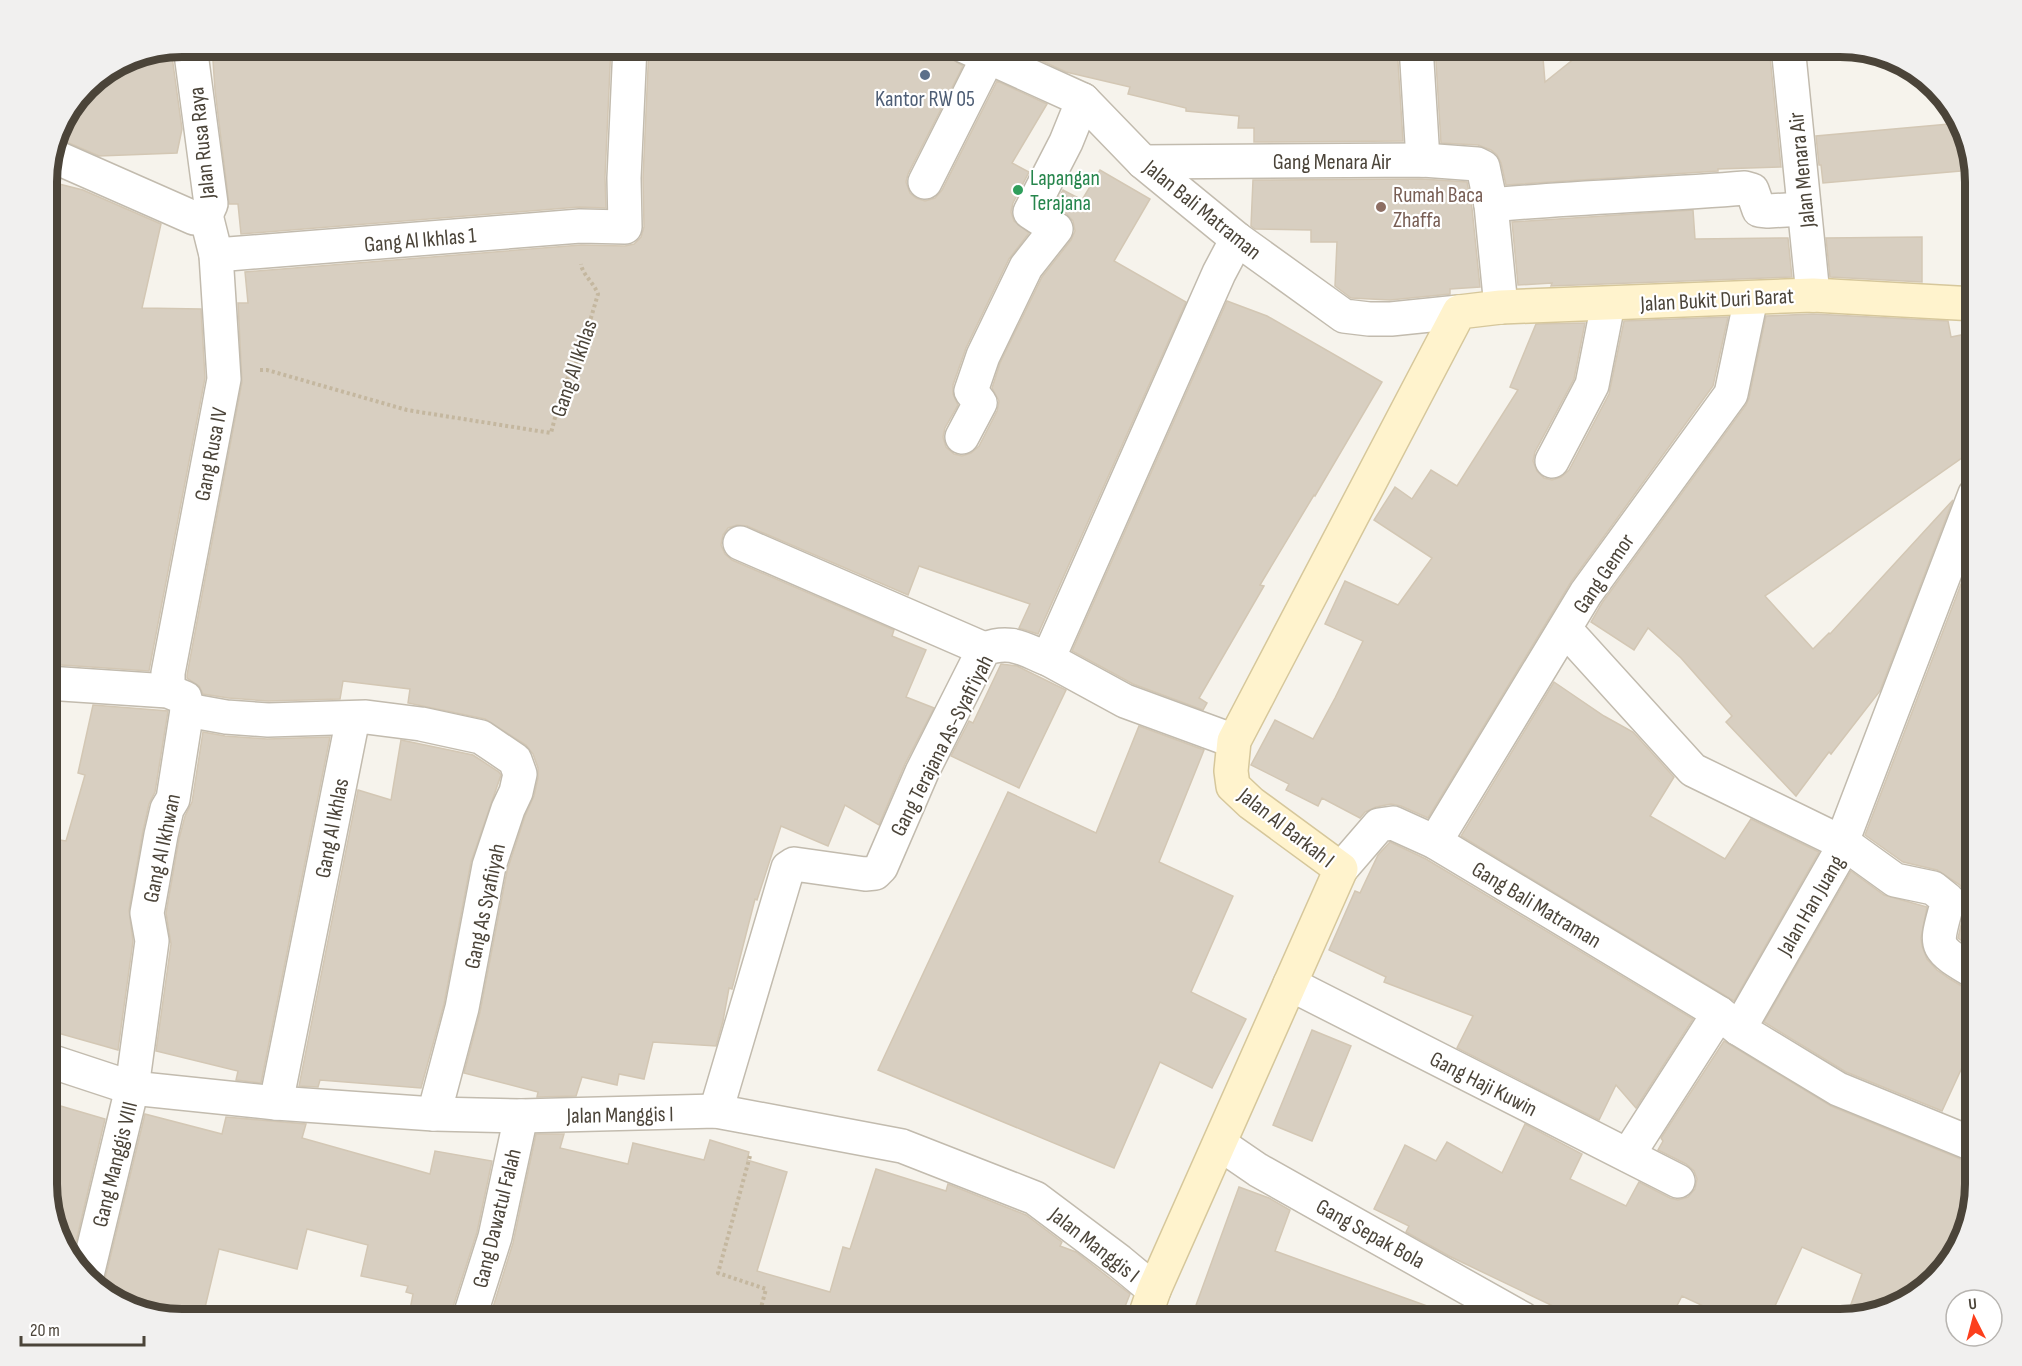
<svg xmlns="http://www.w3.org/2000/svg" width="2022" height="1366" font-family="'Sofia Sans Condensed',sans-serif">
	<style>
		.building { fill: #d8cfc1; stroke: #d3c7b4; stroke-width: 1.5 }
		.lines { fill: none; stroke-linecap: round; stroke-linejoin: round }
		.street-casing { stroke: #c2bbae; stroke-width: 36 }
		.secondary-casing { stroke: #d6c79b; stroke-width: 36 }
		.path { stroke: #c4b79f; stroke-width: 4; stroke-dasharray: 3 3; stroke-linecap: butt }
		.street { stroke: #fff; stroke-width: 33 }
		.secondary { stroke: #fff3cd; stroke-width: 33 }
		.service-dot { fill: #5c6f8a; stroke: #fff; stroke-width: 2 }
		.leisure-dot { fill: #2e9e5b; stroke: #fff; stroke-width: 2 }
		.education-dot { fill: #8d6e63; stroke: #fff; stroke-width: 2 }
		.labels { text-anchor: middle; stroke-width: 4.5; stroke-linejoin: round; paint-order: stroke }
		.service-label { font-size: 22px; fill: #4e5e75; stroke: #fff }
		.street-label { font-size: 22px; fill: #4b4439; stroke: #fff }
		.leisure-label { font-size: 22px; fill: #27864d; stroke: #fff; text-anchor: start }
		.education-label { font-size: 22px; fill: #785e54; stroke: #fff; text-anchor: start }
		.rim { fill: none; stroke: #4b4439; stroke-width: 8 }
	</style>
	<rect width="100%" height="100%" fill="#f6f3ec"/>
	<g class="building">
		<polygon points="212,46 611,46 605,177 606,208 579,207 241,234 238,204 229,204 215,90"/>
		<polygon points="649,46 945,46 949,57 963,66 908,174 906,182 910,193 916,198 925,201 935,198 942,190 997,81 1047,104 1012,163 1029,172 1013,203 1011,212 1014,221 1029,233 1009,259 966,348 953,385 953,394 958,405 945,428 943,437 946,447 954,454 962,456 971,453 979,446 997,411 999,401 992,388 1000,363 1042,277 1071,240 1075,231 1073,221 1066,213 1054,206 1063,190 1082,200 1100,170 1150,199 1114,261 1186,302 1038,634 1019,628 1030,604 919,566 908,595 747,526 737,525 728,528 723,535 721,545 725,554 732,560 894,630 892,636 926,650 906,697 934,708 905,764 879,825 845,805 828,846 781,826 757,900 755,899 732,989 729,988 723,1021 716,1046 653,1042 644,1079 619,1074 617,1085 582,1077 576,1096 537,1097 538,1092 464,1073 480,1012 507,871 525,816 534,796 538,778 538,768 533,754 526,745 485,719 408,703 410,689 343,681 340,699 268,701 228,698 203,694 199,686 187,678 187,675 242,382 238,303 248,303 245,272 581,245 625,246 634,244 641,237 644,227 643,178"/>
		<polygon points="1010,46 1397,46 1403,141 1254,142 1254,128 1238,128 1239,116 1186,111 1186,108 1128,94 1130,87 1066,72"/>
		<polygon points="1435,46 1542,46 1545,82 1590,46 1769,46 1781,167 1718,169 1718,171 1506,185 1501,163 1497,155 1491,150 1478,145 1441,143"/>
		<polygon points="171,49 182,129 177,153 99,156 55,137 57,130 86,86 131,57"/>
		<polygon points="1960,123 1972,170 1823,183 1821,165 1819,165 1816,136"/>
		<polygon points="1422,179 1467,182 1472,208 1480,287 1450,289 1450,294 1390,300 1351,298 1335,286 1337,242 1311,242 1311,230 1255,229 1251,226 1253,180"/>
		<polygon points="47,181 83,190 161,224 142,308 201,309 205,378 149,671 47,664 47,603 55,551 47,549"/>
		<polygon points="1693,210 1695,239 1788,238 1792,277 1551,286 1552,283 1518,285 1512,222"/>
		<polygon points="1922,237 1922,282 1830,277 1826,238"/>
		<polygon points="1227,301 1267,316 1382,382 1315,496 1314,495 1260,585 1264,586 1199,698 1207,703 1203,710 1133,684 1072,651"/>
		<polygon points="1813,314 1948,321 1951,337 1976,332 1976,448 1765,596 1813,649 1829,633 1830,634 1953,500 1880,691 1831,754 1829,752 1796,796 1726,722 1732,716 1681,658 1648,628 1634,650 1591,622 1602,603 1746,405 1749,398 1766,316"/>
		<polygon points="1728,317 1713,386 1571,582 1428,818 1401,806 1391,804 1376,807 1365,812 1360,818 1322,798 1318,806 1286,790 1289,784 1251,765 1275,720 1313,739 1335,698 1363,641 1325,624 1345,581 1398,605 1432,558 1374,520 1395,487 1412,499 1431,470 1457,486 1518,390 1510,387 1536,324 1585,323 1574,379 1535,452 1533,461 1537,471 1544,478 1552,480 1561,477 1569,470 1609,394 1624,321"/>
		<polygon points="1976,545 1976,951 1958,938 1966,904 1966,894 1960,885 1937,870 1903,862 1865,835"/>
		<polygon points="1001,664 1017,666 1066,690 1019,788 951,756 969,721 973,723"/>
		<polygon points="1554,682 1604,716 1633,732 1674,777 1650,816 1725,859 1751,819 1819,852 1734,1001 1461,836"/>
		<polygon points="93,705 168,711 155,792 149,804 143,831 129,910 133,941 118,1050 47,1030 47,838 66,841 85,775 78,773"/>
		<polygon points="1139,726 1204,750 1159,862 1233,896 1191,992 1246,1019 1212,1088 1160,1062 1114,1168 878,1070 1008,792 1096,833"/>
		<polygon points="203,732 225,736 267,739 330,737 261,1083 236,1080 238,1071 156,1051 171,944 166,913 179,839 185,816 192,802"/>
		<polygon points="401,740 473,755 499,772 501,775 471,862 444,1004 421,1088 320,1080 318,1087 299,1086 358,790 391,800"/>
		<polygon points="1390,842 1426,859 1693,1019 1636,1108 1616,1085 1599,1120 1457,1048 1473,1016 1384,982 1386,977 1329,950 1355,891 1360,893 1378,855"/>
		<polygon points="1851,871 1884,895 1927,907 1921,938 1922,946 1927,959 1937,970 1950,979 1965,988 1976,991 1976,1037 1942,1111 1846,1072 1764,1022"/>
		<polygon points="1312,1030 1351,1046 1312,1141 1273,1125"/>
		<polygon points="1724,1041 1831,1106 1968,1162 1976,1163 1976,1184 1952,1259 1907,1301 1846,1318 1862,1274 1802,1247 1769,1319 1731,1319 1682,1296 1670,1319 1580,1319 1449,1256 1406,1232 1409,1226 1374,1209 1405,1145 1436,1161 1447,1142 1502,1173 1525,1124 1582,1154 1570,1179 1626,1206 1639,1182 1670,1198 1678,1200 1688,1197 1695,1189 1697,1179 1694,1171 1686,1164 1658,1150 1663,1141 1661,1138"/>
		<polygon points="47,1102 105,1119 72,1259 65,1251 47,1192"/>
		<polygon points="145,1114 222,1134 226,1117 306,1124 302,1138 430,1174 435,1151 492,1161 477,1232 451,1313 451,1320 408,1320 413,1294 406,1292 408,1286 361,1276 368,1245 307,1229 297,1269 219,1249 202,1320 182,1320 107,1296 99,1289 105,1279"/>
		<polygon points="536,1134 564,1134 560,1148 628,1164 633,1143 704,1160 710,1140 749,1152 747,1160 787,1172 757,1271 830,1292 843,1247 850,1249 876,1169 946,1191 948,1184 1026,1215 1062,1242 1060,1246 1076,1252 1130,1294 1120,1319 489,1320 513,1243"/>
		<polygon points="1239,1187 1269,1198 1290,1210 1275,1251 1452,1315 1451,1319 1191,1319"/>
	</g>
	<g class="lines">
		<g class="street-casing">
			<g id="street">
				<polyline points="190,46 211,204 206,215"/>
				<polyline points="964,46 1083,100 1143,162 1237,239 1344,316 1369,319 1391,319 1459,312"/>
				<polyline points="1416,46 1423,160"/>
				<polyline points="1788,46 1813,295"/>
				<polyline points="51,155 194,218 206,215"/>
				<polyline points="1143,162 1423,160 1477,164 1483,167 1491,205 1501,307"/>
				<polyline points="925,182 988,57"/>
				<path d="M 1491,205 C 1575,197 1660,195 1745,188 L 1752,190 L 1759,210 L 1768,211 L 1804,209"/>
				<polyline points="216,255 580,226 625,227 624,178 630,46"/>
				<polyline points="962,437 980,403 971,391 983,356 1026,267 1056,229 1030,212 1066,142 1083,100"/>
				<polyline points="1552,461 1592,385 1608,304"/>
				<polyline points="740,543 984,649"/>
				<path d="M 1565,629 L 1693,770 L 1845,844 L 1895,880 L 1933,888 L 1948,900 C 1936,947 1930,946 1975,972"/>
				<polyline points="1048,659 1125,701 1234,741"/>
				<polyline points="47,683 168,691 185,698 187,710 173,799 167,809 161,835 147,913 152,941 132,1088 87,1275"/>
				<polyline points="168,691 168,673 224,379 216,255 206,215"/>
				<polyline points="187,710 226,717 268,720 366,717 421,724 481,737 515,760 520,774 516,792 508,809 489,866 462,1008 434,1114"/>
				<polyline points="1435,842 1586,593 1731,394 1751,298"/>
				<polyline points="1341,869 1379,825 1393,823 1435,842 1719,1013 1739,1029 1838,1089 1975,1145"/>
				<polyline points="1290,984 1678,1181"/>
				<polyline points="1739,1029 1845,844 1845,834 1975,494"/>
				<polyline points="47,1060 132,1088 276,1103 434,1114 521,1116 716,1111 902,1146 1035,1198 1119,1261 1154,1290"/>
				<polyline points="276,1103 353,718"/>
				<path d="M 716,1111 L 788,868 L 794,864 L 865,874 L 875,873 L 881,867 L 922,772 L 984,649 C 1011,639 1023,649 1048,659 L 1219,273 L 1237,239"/>
				<polyline points="1220,1144 1258,1170 1523,1319"/>
				<polyline points="1628,1155 1719,1013"/>
				<polyline points="469,1319 495,1237 521,1116"/>
			</g>
		</g>
		<g class="secondary-casing">
			<polyline id="secondary" points="1144,1319 1154,1290 1341,869 1251,803 1233,786 1231,771 1234,741 1459,312 1501,307 1813,295 1975,304"/>
		</g>
		<g class="path">
			<path d="M 260,370 L 267,370 L 407,410 L 551,433 L 563,387 L 580,355 L 598,294 C 594,283 582,274 581,264"/>
			<polyline points="750,1156 718,1273 766,1289 758,1319"/>
		</g>
		<use href="#street" class="street"/>
		<use href="#secondary" class="secondary"/>
	</g>
	<circle class="service-dot" cx="925" cy="75" r="6"/>
	<circle class="leisure-dot" cx="1018" cy="190" r="6"/>
	<circle class="education-dot" cx="1381" cy="207" r="6"/>
	<g class="labels">
		<g class="service-label">
			<text x="925" y="106">Kantor RW 05</text>
		</g>
		<g class="street-label">
			<text transform="translate(201 143) rotate(-96)" y="8">Jalan Rusa Raya</text>
			<text x="1332" y="169">Gang Menara Air</text>
			<text transform="translate(1801 170) rotate(-96)" y="8">Jalan Menara Air</text>
			<text transform="translate(1203 209) rotate(39)" y="8">Jalan Bali Matraman</text>
			<text transform="translate(420 239) rotate(-5)" y="8">Gang Al Ikhlas 1</text>
			<text transform="translate(1717 299) rotate(-3)" y="8">Jalan Bukit Duri Barat</text>
			<text transform="translate(573 368) rotate(-71)" y="8">Gang Al Ikhlas</text>
			<text transform="translate(210 454) rotate(-79)" y="8">Gang Rusa IV</text>
			<text transform="translate(1603 573) rotate(-56)" y="8">Gang Gemor</text>
			<text transform="translate(941 745) rotate(-63)" y="8">Gang Terajana As-Syafi'iyah</text>
			<text transform="translate(1287 827) rotate(38)" y="8">Jalan Al Barkah I</text>
			<text transform="translate(331 828) rotate(-79)" y="8">Gang Al Ikhlas</text>
			<text transform="translate(161 848) rotate(-78)" y="8">Gang Al Ikhwan</text>
			<text transform="translate(1537 904) rotate(31)" y="8">Gang Bali Matraman</text>
			<text transform="translate(1810 905) rotate(-60)" y="8">Jalan Han Juang</text>
			<text transform="translate(484 906) rotate(-78)" y="8">Gang As Syafiiyah</text>
			<text transform="translate(1484 1083) rotate(27)" y="8">Gang Haji Kuwin</text>
			<text transform="translate(620 1114) rotate(-1)" y="8">Jalan Manggis I</text>
			<text transform="translate(114 1164) rotate(-76)" y="8">Gang Manggis VIII</text>
			<text transform="translate(496 1218) rotate(-76)" y="8">Gang Dawatul Falah</text>
			<text transform="translate(1371 1233) rotate(29)" y="8">Gang Sepak Bola</text>
			<text transform="translate(1095 1244) rotate(38)" y="8">Jalan Manggis I</text>
		</g>
		<g class="leisure-label">
			<text x="1030" y="185">Lapangan<tspan x="1030" dy="25">Terajana</tspan></text>
		</g>
		<g class="education-label">
			<text x="1393" y="202">Rumah Baca<tspan x="1393" dy="25">Zhaffa</tspan></text>
		</g>
	</g>
	<path d="M0 0H2022V1366H0ZM182 57H1840A125 125 0 0 1 1965 182V1184A125 125 0 0 1 1840 1309H182A125 125 0 0 1 57 1184V182A125 125 0 0 1 182 57Z" fill="#f1f0ef" fill-rule="evenodd"/>
	<path class="rim" d="M182 57H1840A125 125 0 0 1 1965 182V1184A125 125 0 0 1 1840 1309H182A125 125 0 0 1 57 1184V182A125 125 0 0 1 182 57Z"/>
	<g transform="translate(1974 1318) rotate(354)"><circle r="28" fill="#ffffff" stroke="#b7b4b0" stroke-width="1.5"/>
	<path d="M0-4.5L10 22L0 15L-10 22Z" fill="#fc3f1d"/>
	<text y="-9" font-size="16" font-weight="bold" text-anchor="middle" fill="#4b4439">U</text>
	</g>
	<path d="M21 1336v9h123v-9" fill="none" stroke="#4b4439" stroke-width="3"/>
	<text x="30" y="1336" font-size="18" fill="#4b4439" stroke="#ffffff" stroke-width="4.5" paint-order="stroke">20 m</text>
</svg>
